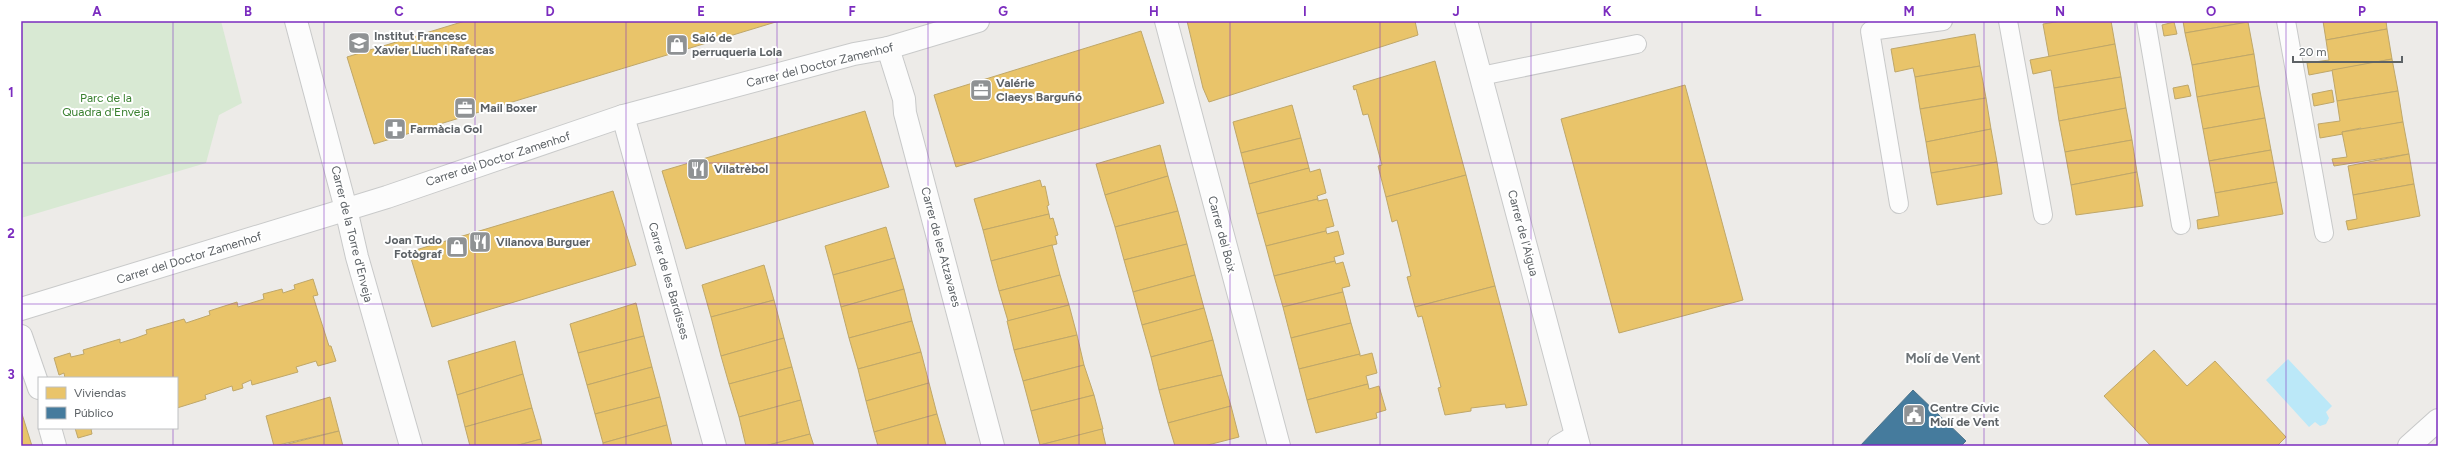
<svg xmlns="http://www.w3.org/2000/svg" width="2459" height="467" font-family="Figtree,sans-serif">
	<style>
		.green { fill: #d8e9d3 }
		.water { fill: #bbe8f8 }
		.homes { fill: #e9c46a; stroke: #bfa769 }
		.public { fill: #457b9d; stroke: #4c748c }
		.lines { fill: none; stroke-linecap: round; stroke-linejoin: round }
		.lane-casing { stroke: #c8c9c9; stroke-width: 20 }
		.street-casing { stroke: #c8c9c9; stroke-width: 24 }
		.secondary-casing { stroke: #c9caca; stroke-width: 24 }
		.lane { stroke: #fcfcfc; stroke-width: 18 }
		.street { stroke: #fcfcfc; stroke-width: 22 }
		.secondary { stroke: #fcfcfc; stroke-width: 22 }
		.grid { fill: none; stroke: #7b2cbf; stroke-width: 1; stroke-opacity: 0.55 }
		.labels { text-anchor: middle; stroke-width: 4; stroke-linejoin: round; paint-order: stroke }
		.poi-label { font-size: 12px; font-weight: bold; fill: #5d6266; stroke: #fff; text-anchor: start }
		.street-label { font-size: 12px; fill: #5d6266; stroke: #fff }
		.park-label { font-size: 12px; fill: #3a8130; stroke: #fff }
		.neighbourhood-label { font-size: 13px; font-weight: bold; fill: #6e7478; stroke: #fff }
		.neatline { fill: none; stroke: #7b2cbf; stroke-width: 1.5 }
		.grid-label { font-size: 13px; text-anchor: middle; font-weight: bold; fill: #7b2cbf }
	</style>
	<rect width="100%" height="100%" fill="#edebe8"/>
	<polygon class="green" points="21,21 221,21 242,103 219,115 206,163 21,218"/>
	<polygon class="water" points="2288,359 2332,406 2326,412 2329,418 2326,424 2320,426 2315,422 2309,427 2266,380"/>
	<g class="homes">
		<polygon points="465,21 779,21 374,144 347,57"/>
		<polygon points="1185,21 1415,21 1418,35 1209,102 1203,88 1187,21"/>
		<polygon points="2061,21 2111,21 2115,44 2049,57 2043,24"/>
		<polygon points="2183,21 2248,21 2248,22 2185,33"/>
		<polygon points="2323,21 2386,21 2387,29 2326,40"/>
		<polygon points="2174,22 2177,34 2164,36 2162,25"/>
		<polygon points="2248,22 2254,54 2192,65 2185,33"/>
		<polygon points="2387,29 2392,59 2309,75 2307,63 2329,60 2326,40"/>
		<polygon points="1141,31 1164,103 956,167 934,95"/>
		<polygon points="1975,34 1980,66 1915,77 1913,68 1895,72 1891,49"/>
		<polygon points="2115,44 2121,77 2054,88 2051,70 2033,74 2030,60"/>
		<polygon points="2254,54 2259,86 2197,97 2192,65"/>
		<polygon points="2392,59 2398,91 2337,101 2332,70"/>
		<polygon points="1435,61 1466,175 1386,197 1378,166 1382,165 1368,114 1363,115 1356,89 1354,90 1353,86"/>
		<polygon points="1980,66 1986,98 1920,109 1915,77"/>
		<polygon points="2121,77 2126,108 2059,121 2054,88"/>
		<polygon points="1685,85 1743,300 1619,333 1561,119"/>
		<polygon points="2188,85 2191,96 2175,99 2173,88"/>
		<polygon points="2259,86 2265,118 2203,129 2197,97"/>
		<polygon points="2332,90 2334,102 2314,106 2312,94"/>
		<polygon points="2398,91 2403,122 2361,130 2361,128 2342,132 2343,134 2320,138 2318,124 2340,121 2337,101"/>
		<polygon points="1986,98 1991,129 1926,142 1920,109"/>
		<polygon points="1292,105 1301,138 1241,153 1233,122"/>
		<polygon points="2126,108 2132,140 2065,152 2059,121"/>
		<polygon points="865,111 889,187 686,249 662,171"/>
		<polygon points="2265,118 2271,150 2209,161 2203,129"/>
		<polygon points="2403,122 2409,154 2334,166 2332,159 2347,157 2342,132"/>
		<polygon points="1991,129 1997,162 1931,173 1926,142"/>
		<polygon points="1301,138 1309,168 1249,184 1241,153"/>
		<polygon points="2132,140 2137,172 2071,185 2065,152"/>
		<polygon points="1160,145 1168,176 1105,195 1096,164"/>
		<polygon points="2271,150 2277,182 2215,193 2209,161"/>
		<polygon points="2409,154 2414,184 2353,195 2348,166"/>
		<polygon points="1997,162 2002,194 1937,205 1931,173"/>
		<polygon points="1309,168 1310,172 1320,169 1326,193 1317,196 1318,199 1257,214 1249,184"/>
		<polygon points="2137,172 2143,206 2076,215 2071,185"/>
		<polygon points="1466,175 1495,286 1415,307 1407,277 1411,276 1397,220 1392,222 1386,197"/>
		<polygon points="1168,176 1178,211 1115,227 1105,195"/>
		<polygon points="1040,180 1042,187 1045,186 1049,205 1047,206 1049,214 983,230 974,199"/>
		<polygon points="2277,182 2283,214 2198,229 2197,220 2219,216 2215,193"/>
		<polygon points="2414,184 2420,216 2348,230 2346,221 2357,219 2353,195"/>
		<polygon points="613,191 636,265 432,327 409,252"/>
		<polygon points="1318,199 1318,201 1327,199 1334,226 1326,228 1326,231 1266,246 1257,214"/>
		<polygon points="1178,211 1187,244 1124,260 1115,227"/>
		<polygon points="1049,214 1050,219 1053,218 1058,235 1055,236 1057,244 991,261 983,230"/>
		<polygon points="886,227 895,258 833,275 825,246"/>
		<polygon points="1326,231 1327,234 1338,231 1344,254 1334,257 1335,261 1274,276 1266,246"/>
		<polygon points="1187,244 1195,275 1133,292 1124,260"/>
		<polygon points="1052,245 1060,275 999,291 991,261"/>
		<polygon points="895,258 904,289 841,307 833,275"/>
		<polygon points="1335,261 1336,264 1343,262 1350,286 1342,288 1343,292 1283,307 1274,276"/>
		<polygon points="764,265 774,300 711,317 702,285"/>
		<polygon points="1060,275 1069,305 1008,321 999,291"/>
		<polygon points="1195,275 1204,308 1142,325 1133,292"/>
		<polygon points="313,279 318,295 313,296 329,346 331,346 336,361 318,366 316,361 296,367 298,372 252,385 251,380 242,384 243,388 233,391 232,386 205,395 206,399 177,408 177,378 65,378 64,373 59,375 54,358 70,353 71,357 84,354 83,350 120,339 120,343 136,338 147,334 146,330 184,319 186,323 210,315 209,311 237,302 238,307 264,299 263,294 282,289 283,293 295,289 294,285"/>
		<polygon points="1495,286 1527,405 1506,408 1505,404 1471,408 1471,411 1445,415 1438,388 1441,387 1422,316 1418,317 1415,307"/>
		<polygon points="904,289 912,321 849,338 841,307"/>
		<polygon points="1343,292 1351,323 1291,338 1283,307"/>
		<polygon points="774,300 784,338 721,356 711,317"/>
		<polygon points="636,303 644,336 578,353 570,324"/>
		<polygon points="1069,305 1077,335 1014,350 1007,321"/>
		<polygon points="1204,308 1213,340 1151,357 1142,325"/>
		<polygon points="912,321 921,352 858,369 849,338"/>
		<polygon points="1351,323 1360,354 1299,369 1291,338"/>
		<polygon points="1077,335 1084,365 1023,381 1014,350"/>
		<polygon points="644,336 652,367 587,385 578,353"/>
		<polygon points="784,338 792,367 729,384 721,356"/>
		<polygon points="1213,340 1222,375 1159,390 1151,357"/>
		<polygon points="515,341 523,374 457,395 448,361"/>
		<polygon points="2154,350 2187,386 2215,361 2286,437 2277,446 2151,446 2104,396"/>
		<polygon points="921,352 929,383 866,401 858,369"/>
		<polygon points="1372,353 1377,373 1366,376 1368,384 1307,400 1299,369 1360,354 1360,356"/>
		<polygon points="1084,365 1094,395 1031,411 1023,381"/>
		<polygon points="652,367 660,397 595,414 587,385"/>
		<polygon points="792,367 801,400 739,417 729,384"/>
		<polygon points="523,374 532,408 465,427 457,395"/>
		<polygon points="1222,375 1231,406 1168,423 1159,390"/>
		<polygon points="929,383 937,414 874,432 866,401"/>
		<polygon points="1368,384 1369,389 1379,386 1386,410 1376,413 1377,418 1316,433 1307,400"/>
		<polygon points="1094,395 1103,429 1040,445 1031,411"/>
		<polygon points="330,397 339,431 274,446 266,416"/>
		<polygon points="660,397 667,425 603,443 595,414"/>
		<polygon points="801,400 810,434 765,446 746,446 739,417"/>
		<polygon points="1231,406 1239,437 1204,446 1175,446 1168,423"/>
		<polygon points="532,408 541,439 515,446 470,446 465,427"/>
		<polygon points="21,410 22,414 32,446 21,446"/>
		<polygon points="937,414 946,445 878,446 874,432"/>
		<polygon points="667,425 672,446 603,446 603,443"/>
		<polygon points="75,428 95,428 91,429 92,434 78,438"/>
		<polygon points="1102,429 1106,446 1040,446 1040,445"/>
		<polygon points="339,431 343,446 280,446"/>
		<polygon points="810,434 814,446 765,446"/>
		<polygon points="541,439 542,446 515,446"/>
	</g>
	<polygon class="public" points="1913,390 1966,441 1961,446 1860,446"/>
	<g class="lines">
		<g class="lane-casing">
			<g id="lane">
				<polyline points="2008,21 2043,215"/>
				<polyline points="2146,21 2181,225"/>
				<polyline points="2286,21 2324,233"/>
				<polyline points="1481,76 1637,44"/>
				<polyline points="1899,204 1870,31 1943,21"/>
			</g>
		</g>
		<g class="street-casing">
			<g id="street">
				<polyline points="296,21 346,209 357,257 411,446"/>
				<polyline points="1166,21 1279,446"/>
				<polyline points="1466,21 1579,446"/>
				<polyline points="888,48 904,99 905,113 993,446"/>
				<polyline points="623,116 715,446"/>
				<polyline points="21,336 39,388"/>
				<polyline points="50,428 55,446"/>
				<polyline points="1559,446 1576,436"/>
				<polyline points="2409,446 2438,420"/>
			</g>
		</g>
		<g class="secondary-casing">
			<polyline id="secondary" points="21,309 387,197 623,116 854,54 888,48 978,21"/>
		</g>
		<use href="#lane" class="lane"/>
		<use href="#street" class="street"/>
		<use href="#secondary" class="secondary"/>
	</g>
	<path class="grid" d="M 173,21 L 173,378M 324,21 L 324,446M 475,21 L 475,446M 626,21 L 626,446M 777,21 L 777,446M 928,21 L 928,446M 1079,21 L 1079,446M 1230,21 L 1230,446M 1380,21 L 1380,446M 1531,21 L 1531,446M 1682,21 L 1682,446M 1833,21 L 1833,446M 1984,21 L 1984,446M 2135,21 L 2135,446M 2286,21 L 2286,446M 21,163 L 2438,163M 21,304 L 2438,304M 173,428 L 173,446"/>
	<defs>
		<g id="school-square" transform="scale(1.15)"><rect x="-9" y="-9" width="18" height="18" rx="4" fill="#8f9294" stroke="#fff"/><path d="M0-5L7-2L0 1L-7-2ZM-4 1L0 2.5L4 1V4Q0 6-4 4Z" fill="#fff"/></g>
		<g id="shop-square" transform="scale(1.15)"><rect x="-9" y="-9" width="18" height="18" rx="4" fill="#8f9294" stroke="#fff"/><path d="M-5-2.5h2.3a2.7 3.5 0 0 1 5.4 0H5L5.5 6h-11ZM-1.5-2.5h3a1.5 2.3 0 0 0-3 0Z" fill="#fff"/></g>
		<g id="office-square" transform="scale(1.15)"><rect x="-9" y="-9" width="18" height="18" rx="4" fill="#8f9294" stroke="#fff"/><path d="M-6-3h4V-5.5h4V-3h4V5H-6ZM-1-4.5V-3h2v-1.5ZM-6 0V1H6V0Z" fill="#fff"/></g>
		<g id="pharmacy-square" transform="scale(1.15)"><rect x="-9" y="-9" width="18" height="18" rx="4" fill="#8f9294" stroke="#fff"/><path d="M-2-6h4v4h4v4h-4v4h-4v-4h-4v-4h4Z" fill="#fff"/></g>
		<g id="restaurant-square" transform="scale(1.15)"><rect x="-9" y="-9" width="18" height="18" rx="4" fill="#8f9294" stroke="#fff"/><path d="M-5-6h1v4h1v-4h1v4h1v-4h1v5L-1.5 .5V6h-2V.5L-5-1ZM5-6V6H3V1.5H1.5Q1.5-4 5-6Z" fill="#fff"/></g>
		<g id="civic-square" transform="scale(1.15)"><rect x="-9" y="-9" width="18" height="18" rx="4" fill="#8f9294" stroke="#fff"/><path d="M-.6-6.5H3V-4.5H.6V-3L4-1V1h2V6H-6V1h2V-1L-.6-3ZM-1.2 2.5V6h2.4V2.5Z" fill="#fff"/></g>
	</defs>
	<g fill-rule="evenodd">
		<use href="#school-square" x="359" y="43"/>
		<use href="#shop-square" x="677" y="45"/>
		<use href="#office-square" x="981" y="90"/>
		<use href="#office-square" x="465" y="108"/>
		<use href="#pharmacy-square" x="395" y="129"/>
		<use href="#restaurant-square" x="698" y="169"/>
		<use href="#restaurant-square" x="480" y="242"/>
		<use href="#shop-square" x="457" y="247"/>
		<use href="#civic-square" x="1914" y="415"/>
	</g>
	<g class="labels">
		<g class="poi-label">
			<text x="374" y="40">Institut Francesc<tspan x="374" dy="14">Xavier Lluch i Rafecas</tspan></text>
			<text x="692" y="42">Saló de<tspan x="692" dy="14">perruqueria Lola</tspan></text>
			<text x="996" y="87">Valérie<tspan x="996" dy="14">Claeys Barguñó</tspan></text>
			<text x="480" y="112">Mail Boxer</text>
			<text x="410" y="133">Farmàcia Gol</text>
			<text x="714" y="173">Vilatrèbol</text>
			<text x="442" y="244" text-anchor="end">Joan Tudo<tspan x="442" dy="14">Fotògraf</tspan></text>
			<text x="496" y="246">Vilanova Burguer</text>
			<text x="1930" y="412">Centre Cívic<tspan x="1930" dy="14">Molí de Vent</tspan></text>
		</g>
		<g class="street-label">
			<text transform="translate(820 65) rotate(-14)" y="4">Carrer del Doctor Zamenhof</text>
			<text transform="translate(498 159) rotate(-18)" y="4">Carrer del Doctor Zamenhof</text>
			<text transform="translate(1523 233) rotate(75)" y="4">Carrer de l'Aigua</text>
			<text transform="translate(352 234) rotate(76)" y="4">Carrer de la Torre d'Enveja</text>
			<text transform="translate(1222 234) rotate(75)" y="4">Carrer del Boix</text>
			<text transform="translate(941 247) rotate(75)" y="4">Carrer de les Atzavares</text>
			<text transform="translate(189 258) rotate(-17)" y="4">Carrer del Doctor Zamenhof</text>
			<text transform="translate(669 281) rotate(74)" y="4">Carrer de les Bardisses</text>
		</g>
		<g class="park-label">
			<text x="106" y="102">Parc de la<tspan x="106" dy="14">Quadra d'Enveja</tspan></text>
		</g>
		<g class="neighbourhood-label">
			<text x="1943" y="363">Molí de Vent</text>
		</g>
	</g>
	<rect width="2459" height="467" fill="none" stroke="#ffffff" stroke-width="44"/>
	<rect x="38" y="377" width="140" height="52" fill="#ffffff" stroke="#bec0c2"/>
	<rect x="46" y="387" width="20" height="12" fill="#e9c46a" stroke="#bec0c2"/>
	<text x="74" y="397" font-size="12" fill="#5d6266">Viviendas</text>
	<rect x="46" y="407" width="20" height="12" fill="#457b9d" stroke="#bec0c2"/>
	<text x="74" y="417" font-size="12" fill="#5d6266">Público</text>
	<path d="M2293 56v6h109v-6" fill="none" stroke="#5d6266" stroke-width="2"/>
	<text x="2299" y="56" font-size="12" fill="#5d6266" stroke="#ffffff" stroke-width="3" paint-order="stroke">20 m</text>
	<rect x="22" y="22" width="2415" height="423" class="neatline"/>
	<g class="grid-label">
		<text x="97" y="16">A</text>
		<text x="248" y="16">B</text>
		<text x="399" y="16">C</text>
		<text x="550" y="16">D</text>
		<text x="701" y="16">E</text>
		<text x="852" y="16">F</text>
		<text x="1003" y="16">G</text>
		<text x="1154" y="16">H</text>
		<text x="1305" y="16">I</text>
		<text x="1456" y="16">J</text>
		<text x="1607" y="16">K</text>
		<text x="1758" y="16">L</text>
		<text x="1909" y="16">M</text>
		<text x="2060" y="16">N</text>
		<text x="2211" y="16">O</text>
		<text x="2362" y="16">P</text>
		<text x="11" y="97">1</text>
		<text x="11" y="238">2</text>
		<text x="11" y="379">3</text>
	</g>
</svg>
